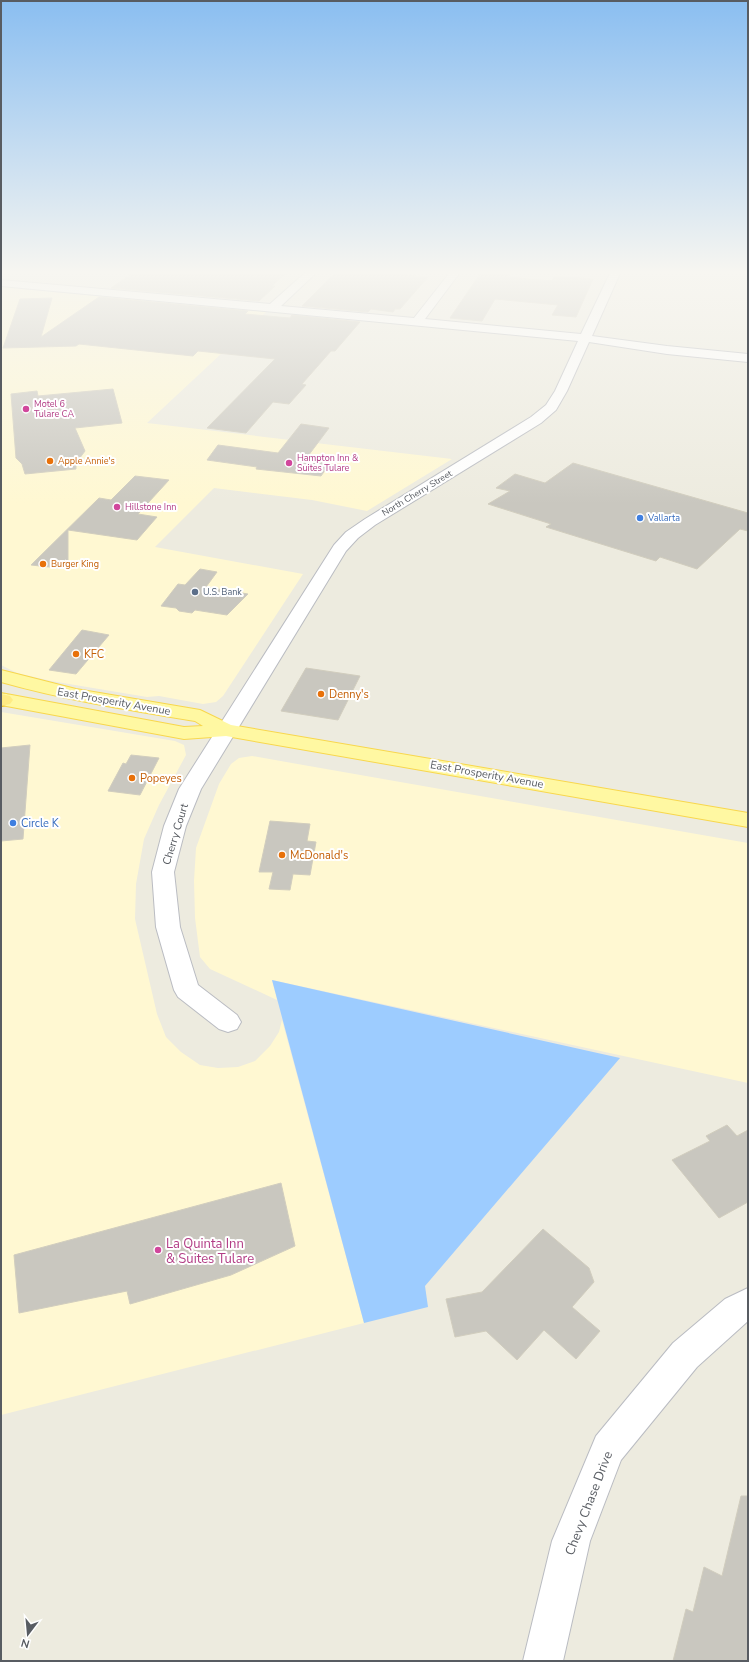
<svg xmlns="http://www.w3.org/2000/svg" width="749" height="1662" font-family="'Nunito Sans',sans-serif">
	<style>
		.commercial { fill: #fff8d2 }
		.water { fill: #9dccff }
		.building { fill: #c9c7bf; stroke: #d1cdbe }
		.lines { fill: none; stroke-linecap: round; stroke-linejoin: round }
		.minor-casing { stroke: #babcc2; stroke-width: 2 }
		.major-casing { stroke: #f8d74d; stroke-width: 2 }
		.highway-casing { stroke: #ecb700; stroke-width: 2 }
		.minor { fill: #fff; fill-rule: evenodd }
		.major { fill: #fff8a2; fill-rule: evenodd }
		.highway { fill: #ffeb84; fill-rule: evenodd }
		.hotel-dot { fill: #d1479c; stroke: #fff; stroke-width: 1.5 }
		.food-dot { fill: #e8710a; stroke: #fff; stroke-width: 1.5 }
		.shop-dot { fill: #3f7fe0; stroke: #fff; stroke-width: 1.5 }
		.service-dot { fill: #5c6f8a; stroke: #fff; stroke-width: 1.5 }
		.labels { text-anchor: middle; stroke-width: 4; stroke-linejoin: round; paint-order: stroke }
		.far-hotel-label { font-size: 9px; fill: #b23c85; stroke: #fff; text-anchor: start }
		.far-food-label { font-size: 9px; fill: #c56008; stroke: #fff; text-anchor: start }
		.far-street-label { font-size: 9px; fill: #585c62; stroke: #fff }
		.far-shop-label { font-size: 9px; fill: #366cbe; stroke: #fff; text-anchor: start }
		.far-service-label { font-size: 9px; fill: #4e5e75; stroke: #fff; text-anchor: start }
		.food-label { font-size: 11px; fill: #c56008; stroke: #fff; text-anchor: start }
		.street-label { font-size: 11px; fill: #585c62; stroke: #fff }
		.shop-label { font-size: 11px; fill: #366cbe; stroke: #fff; text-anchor: start }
		.near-hotel-label { font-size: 13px; fill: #b23c85; stroke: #fff; text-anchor: start }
		.near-street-label { font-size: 13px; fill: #585c62; stroke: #fff }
	</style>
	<rect width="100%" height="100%" fill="#edebdf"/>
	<g class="commercial">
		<polygon points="1,287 266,312 147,423 452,459 367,511 312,500 214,488 155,547 303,574 223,696 216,702 203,704 159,696 147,697 51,681 17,673 1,665"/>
		<polygon points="1,712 175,741 184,745 186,755 159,805 144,839 136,884 135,919 157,1014 166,1037 181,1052 200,1065 218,1068 238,1067 255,1061 270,1046 279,1032 282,1020 364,1323 1,1415"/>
		<polygon points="252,756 748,843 748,1083 272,980 277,1000 210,969 200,957 195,918 194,881 196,848 219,784 231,764 239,758"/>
	</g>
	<polygon class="water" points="272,980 620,1058 425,1286 428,1307 364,1323"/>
	<g class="building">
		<polygon points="136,271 288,271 272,286 275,286 259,301 111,288"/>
		<polygon points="343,271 362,271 428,277 400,309 395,309 393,312 371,309 368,312 302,306 335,273 340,274"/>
		<polygon points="482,271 512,271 508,277 552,281 554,276 593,279 576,317 552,315 558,305 495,299 482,321 450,318"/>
		<polygon points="99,297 248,311 245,314 290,318 292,315 360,322 335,351 331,351 302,384 306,385 289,404 273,402 246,433 207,428 275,359 198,351 193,356 79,344 76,346 3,348 20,299 52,298 41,337"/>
		<polygon points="113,389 122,423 75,428 85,451 76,463 76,469 25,474 22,464 16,458 11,394 37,391 38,396"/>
		<polygon points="301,424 329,428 308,456 333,459 321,476 256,469 257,467 207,460 218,445 278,453"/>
		<polygon points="573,463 748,513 748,531 740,529 697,569 660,557 656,561 546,527 551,524 488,504 510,491 496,488 515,474 545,483"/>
		<polygon points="135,476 169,480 138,514 157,517 137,540 68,530 68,569 31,565 99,498 111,500"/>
		<polygon points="200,569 217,572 206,587 248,594 227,615 195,610 192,613 179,611 176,608 161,606 178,584 185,585"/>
		<polygon points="82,630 109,635 76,674 49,670"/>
		<polygon points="306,668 360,676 338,720 281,711"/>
		<polygon points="30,745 23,839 1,841 1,748"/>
		<polygon points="131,755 159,758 140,795 108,791 123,763 126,764"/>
		<polygon points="270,821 310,824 307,841 316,842 310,875 293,874 290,890 269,889 273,872 259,872"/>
		<polygon points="727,1125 737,1136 748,1130 748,1202 719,1218 672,1160 710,1141 706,1136"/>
		<polygon points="281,1183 295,1246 231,1275 130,1304 127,1291 19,1313 14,1255"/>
		<polygon points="543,1229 589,1268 594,1282 572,1307 600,1331 576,1359 544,1330 517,1360 486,1331 455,1337 446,1299 482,1292"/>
		<polygon points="741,1496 748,1496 748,1661 673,1661 686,1609 693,1612 704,1567 722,1576"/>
	</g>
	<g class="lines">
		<g class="minor-casing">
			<g id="minor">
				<polygon points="307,271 318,271 281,306 414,318 451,271 461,271 425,319 581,334 611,271 621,271 592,336 667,346 748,354 748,362 667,354 589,342 567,391 556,410 541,423 375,525 358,538 346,551 201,789 186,826 174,872 180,927 198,985 237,1015 241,1022 237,1029 228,1032 219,1029 178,997 174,990 156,927 152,872 164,826 179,789 334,545 346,532 365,519 531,417 546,405 555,391 578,341 1,286 1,280 270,304"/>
				<polygon points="748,1288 748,1321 697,1367 621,1460 590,1541 563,1661 523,1661 552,1541 596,1436 673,1343 725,1299"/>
			</g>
		</g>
		<g class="major-casing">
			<path id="major" d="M 1,670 L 76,689 L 200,710 L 231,725 L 748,813 L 748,827 L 226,736 L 184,739 L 1,705 L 1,693 L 184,727 L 203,726 L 195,721 C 129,710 65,700 1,682 Z"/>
		</g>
		<g class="highway-casing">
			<polygon id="highway" points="1,694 10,696 13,700 10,704 1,706"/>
		</g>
		<use href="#minor" class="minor"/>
		<use href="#major" class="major"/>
		<use href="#highway" class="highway"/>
	</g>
	<linearGradient id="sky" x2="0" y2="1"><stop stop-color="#8abef1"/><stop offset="0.54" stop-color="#f7f6f1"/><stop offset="1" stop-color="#f7f6f1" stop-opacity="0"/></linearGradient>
	<rect width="749" height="504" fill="url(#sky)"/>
	<g class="hotel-dot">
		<circle cx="26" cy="409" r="4"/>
		<circle cx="289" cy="463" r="4"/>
		<circle cx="117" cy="507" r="4"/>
		<circle cx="158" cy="1250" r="4"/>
	</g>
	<g class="food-dot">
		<circle cx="50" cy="461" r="4"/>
		<circle cx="43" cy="564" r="4"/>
		<circle cx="76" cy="654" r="4"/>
		<circle cx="321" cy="694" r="4"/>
		<circle cx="132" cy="778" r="4"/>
		<circle cx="282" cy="855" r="4"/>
	</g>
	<g class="shop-dot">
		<circle cx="640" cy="518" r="4"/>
		<circle cx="13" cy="823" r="4"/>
	</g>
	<circle class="service-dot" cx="195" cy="592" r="4"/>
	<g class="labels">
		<g class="far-hotel-label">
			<text x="34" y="407">Motel 6<tspan x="34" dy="10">Tulare CA</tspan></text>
			<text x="297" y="461">Hampton Inn &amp;<tspan x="297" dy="10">Suites Tulare</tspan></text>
			<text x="125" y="510">Hillstone Inn</text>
		</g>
		<g class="far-food-label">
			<text x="58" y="464">Apple Annie's</text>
			<text x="51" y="567">Burger King</text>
		</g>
		<g class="far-street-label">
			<text transform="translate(417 493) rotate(-31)" y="3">North Cherry Street</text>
		</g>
		<g class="far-shop-label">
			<text x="648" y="521">Vallarta</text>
		</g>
		<g class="far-service-label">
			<text x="203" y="595">U.S. Bank</text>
		</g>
		<g class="food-label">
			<text x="84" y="658">KFC</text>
			<text x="329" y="698">Denny's</text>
			<text x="140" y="782">Popeyes</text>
			<text x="290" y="859">McDonald's</text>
		</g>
		<g class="street-label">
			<text transform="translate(114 701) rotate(10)" y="4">East Prosperity Avenue</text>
			<text transform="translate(487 774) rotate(10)" y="4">East Prosperity Avenue</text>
			<text transform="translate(175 834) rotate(-73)" y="4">Cherry Court</text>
		</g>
		<g class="shop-label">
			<text x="21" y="827">Circle K</text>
		</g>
		<g class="near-hotel-label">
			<text x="166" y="1248">La Quinta Inn<tspan x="166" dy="15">&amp; Suites Tulare</tspan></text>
		</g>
		<g class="near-street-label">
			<text transform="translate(588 1503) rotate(-69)" y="5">Chevy Chase Drive</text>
		</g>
	</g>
	<rect width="749" height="1662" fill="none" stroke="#585c62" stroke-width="4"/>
	<g transform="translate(28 1634) rotate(196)" stroke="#ffffff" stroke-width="3" paint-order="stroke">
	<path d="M0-3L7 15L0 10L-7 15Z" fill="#585c62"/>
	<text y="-6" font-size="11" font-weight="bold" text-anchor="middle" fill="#585c62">N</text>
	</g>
</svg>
